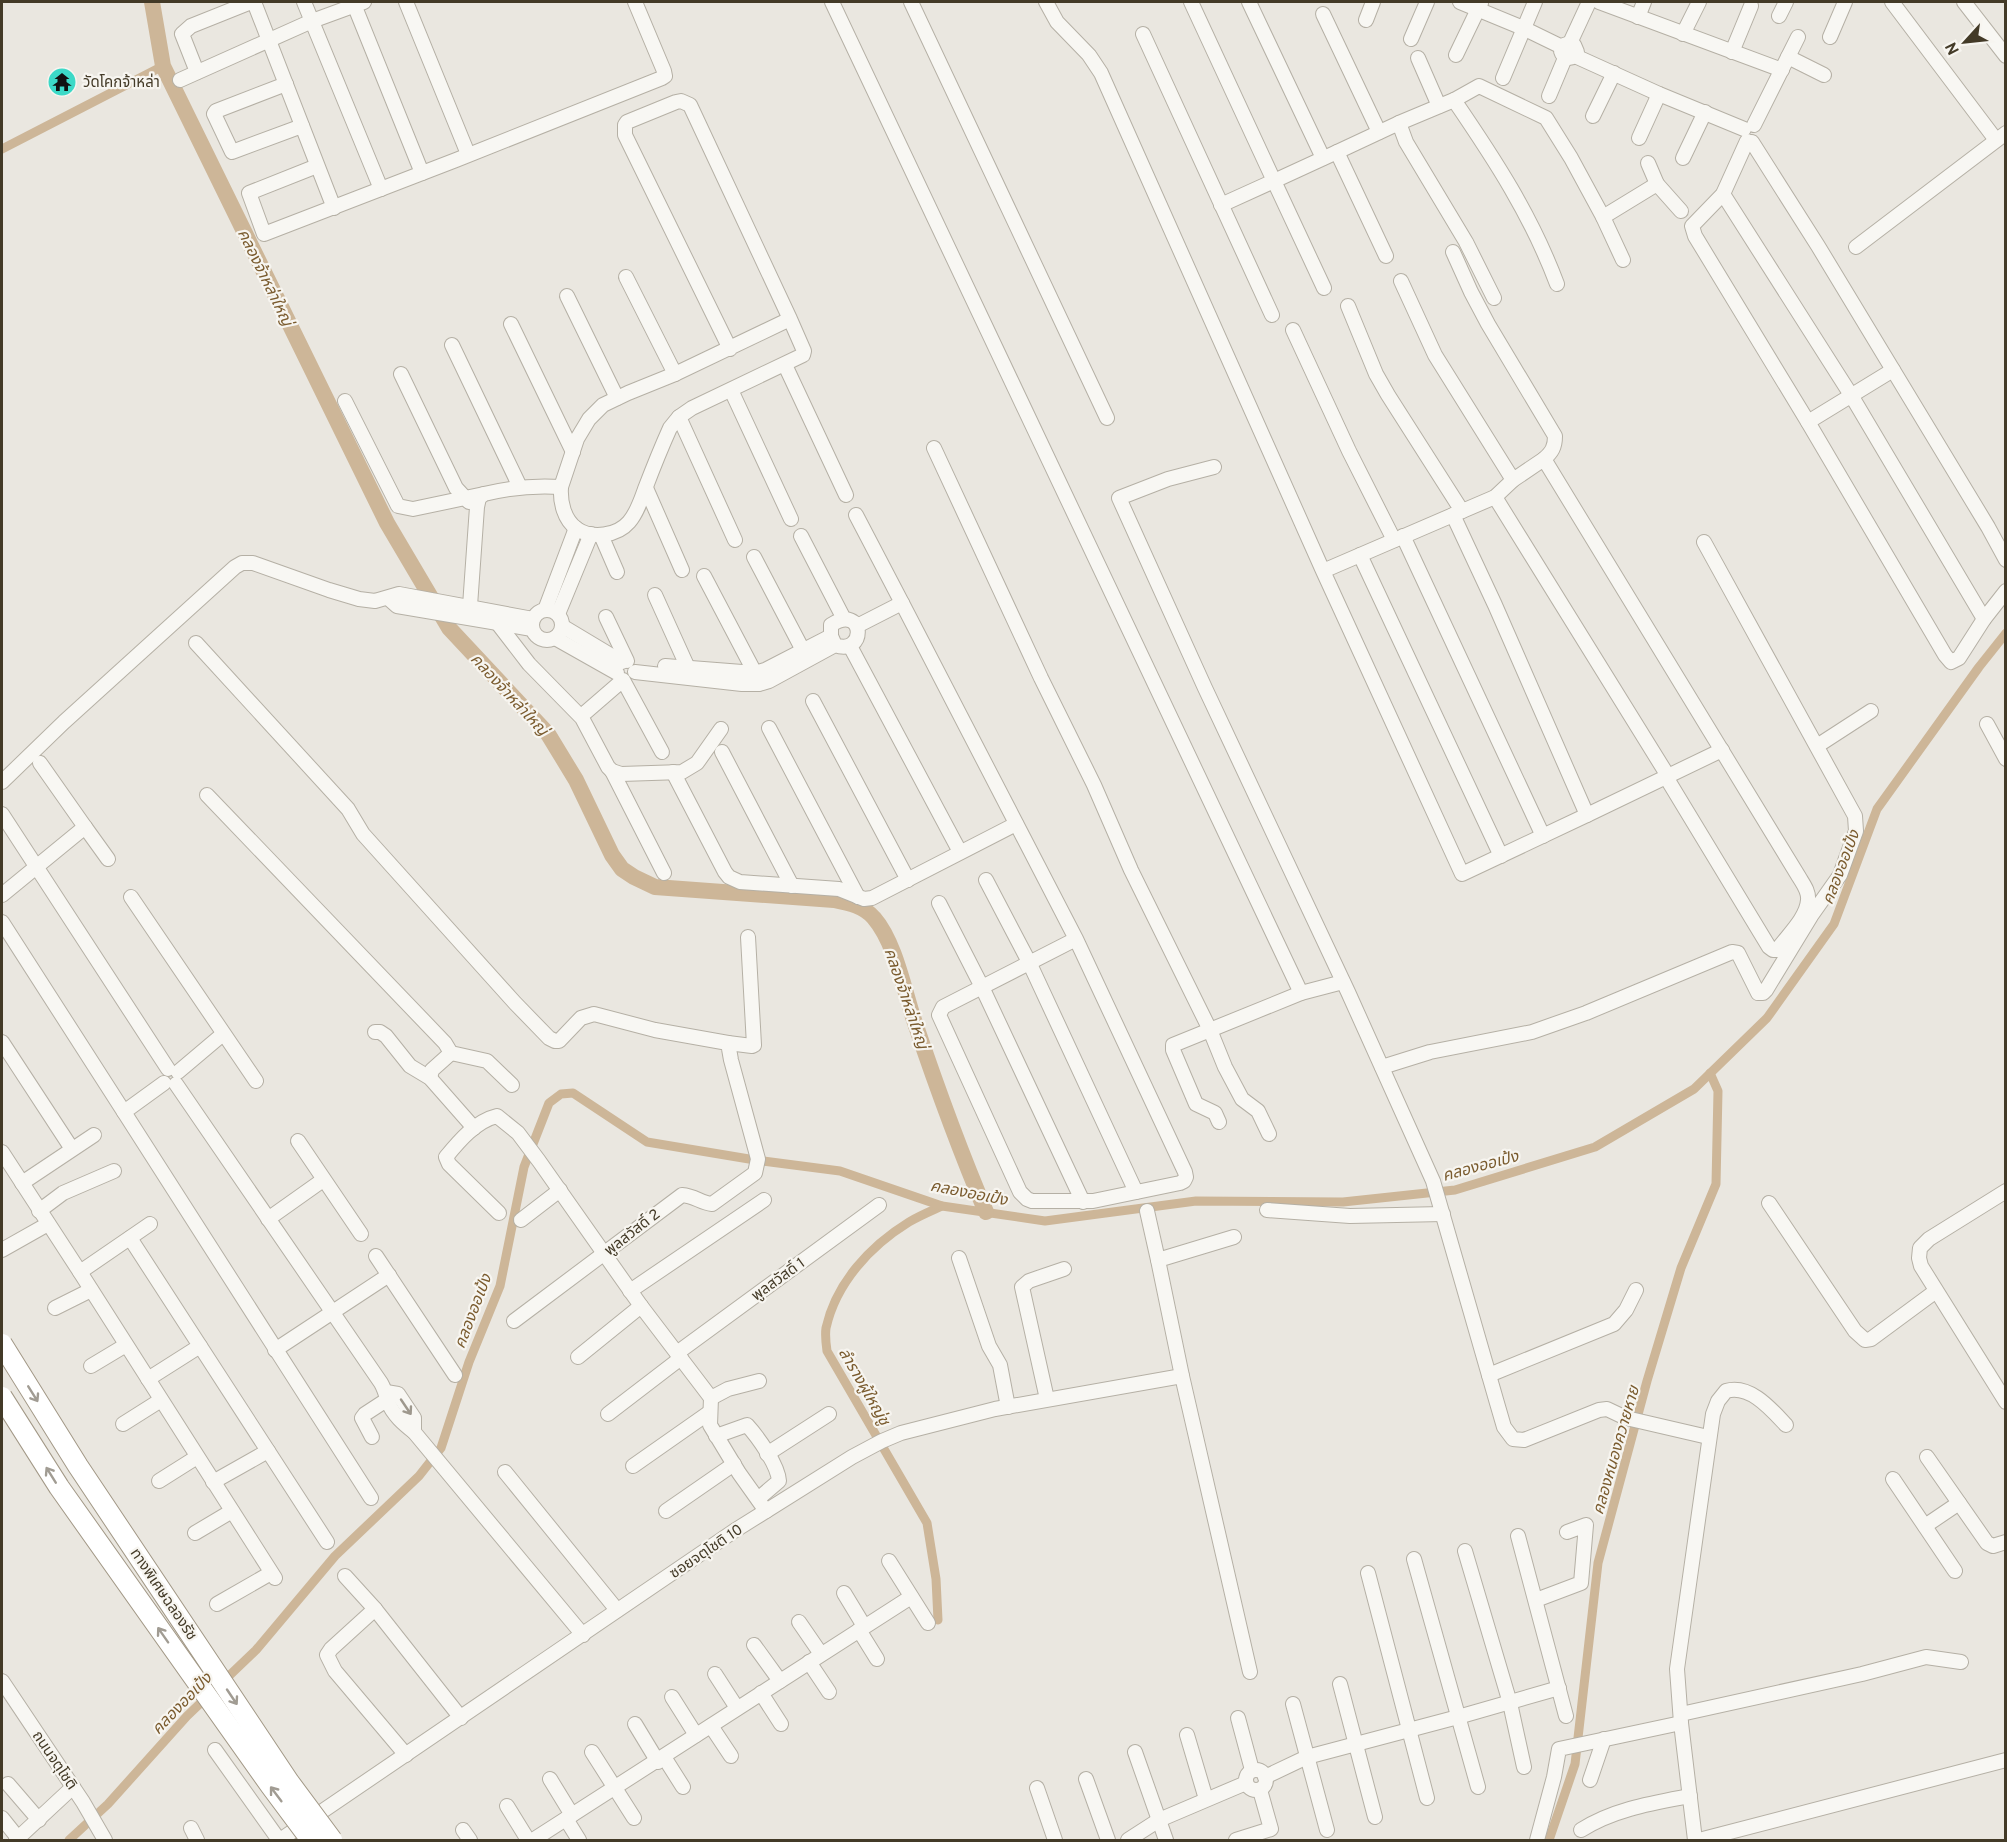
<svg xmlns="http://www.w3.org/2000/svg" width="2007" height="1842" font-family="Overpass,'Noto Sans Thai',sans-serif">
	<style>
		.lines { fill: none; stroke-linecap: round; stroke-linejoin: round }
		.canal { stroke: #cdb698; stroke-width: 9 }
		.river { stroke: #cdb698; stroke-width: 16 }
		.minor-casing { stroke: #b5b0a5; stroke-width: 16 }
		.minor { stroke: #f8f7f3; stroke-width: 14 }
		.highway-bridge-casing { stroke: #a29886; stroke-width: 22; stroke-linecap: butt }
		.highway-bridge { stroke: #fff; stroke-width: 20 }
		.oneway { stroke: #a19c93 }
		.oneway2 { stroke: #9e988d }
		.labels { text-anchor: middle; stroke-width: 4.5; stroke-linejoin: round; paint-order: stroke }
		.poi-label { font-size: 15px; fill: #433a27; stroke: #f7f5f0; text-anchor: start }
		.street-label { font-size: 15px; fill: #433a27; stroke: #f7f5f0 }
		.water-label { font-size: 16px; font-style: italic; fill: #7a5b2e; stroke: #f7f5f0 }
	</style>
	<rect width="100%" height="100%" fill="#eae7e0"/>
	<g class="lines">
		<g class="canal">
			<polyline points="2,149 163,66"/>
			<path d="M 938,1620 L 936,1579 L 927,1523 L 827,1351 C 826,1344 825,1335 826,1328 C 836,1283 870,1246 909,1222 C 919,1216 931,1211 942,1206"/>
			<polyline points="69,1840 108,1804 187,1716 256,1650 335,1556 419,1476 441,1448 469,1362 500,1286 524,1167 549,1103 561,1094 573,1093 647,1142 755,1160 840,1171 942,1206 1045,1221 1196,1201 1343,1202 1455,1190 1595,1147 1694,1089 1767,1018 1834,924 1877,809 1979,667 2006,633"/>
			<polyline points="1549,1840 1575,1764 1598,1563 1647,1381 1681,1268 1716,1184 1718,1091 1710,1073"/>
		</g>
		<path class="river" d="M 152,2 L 163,66 L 387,523 L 449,628 L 548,734 L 576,780 L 612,855 L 622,869 L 634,877 L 655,887 L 834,900 C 849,903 864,906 874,918 C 895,942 904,990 914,1020 C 936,1085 959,1149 986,1212"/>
		<g class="minor-casing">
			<g id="minor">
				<polyline points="254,2 334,208"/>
				<polyline points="304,2 381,189"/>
				<polyline points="353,2 422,173"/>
				<polyline points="406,2 468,154"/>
				<polyline points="832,2 1301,993"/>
				<polyline points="911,2 1107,418"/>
				<polyline points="1046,2 1057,22 1089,55 1101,73 1323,571 1462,874 1587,815 1495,605 1453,515 1323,571"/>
				<polyline points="1191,2 1274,181 1221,205"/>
				<polyline points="1249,2 1323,158"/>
				<polyline points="1460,2 1523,28 1562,47"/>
				<polyline points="1599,2 1782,70"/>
				<polyline points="1892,2 1996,140"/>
				<polyline points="1964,2 2006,56"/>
				<polyline points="1323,14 1379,132"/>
				<polyline points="1779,16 1786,2"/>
				<polyline points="1638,17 1644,2"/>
				<polyline points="1366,20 1373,2"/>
				<polyline points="1143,34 1272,315"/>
				<polyline points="1683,34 1699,2"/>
				<polyline points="1830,37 1845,2"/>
				<polyline points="1411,39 1427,2"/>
				<polyline points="1570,43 1589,2"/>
				<polyline points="1732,52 1751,6"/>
				<polyline points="1456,55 1481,3"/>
				<path d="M 1575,56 L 1577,52 L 1574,45 L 1570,43 L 1564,45 L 1561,51 C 1563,58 1569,60 1575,56 L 1659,94 L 1744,129"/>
				<polyline points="1788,57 1824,75"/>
				<polyline points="1418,58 1439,106"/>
				<polyline points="197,72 182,34 191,26 251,2"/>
				<polyline points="1503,78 1535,2"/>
				<polyline points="180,80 312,21 364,2"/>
				<polyline points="286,84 216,111 214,114 232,152 302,126"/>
				<polyline points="1549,96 1565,58"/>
				<path d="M 1454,100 C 1495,160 1531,215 1557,284"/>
				<polyline points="1593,116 1614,73"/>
				<polyline points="1399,123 1454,100 1479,86 1546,118 1571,158 1603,217 1623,260"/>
				<polyline points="1754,125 1798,37"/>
				<polyline points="1639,138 1659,94"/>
				<polyline points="1747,141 1723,194 1692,226 1695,236 1808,422 1945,655 1951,662 1959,658 1984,619 2006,591"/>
				<polyline points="1752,142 1818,246 1988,527 2006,560"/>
				<polyline points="1337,152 1399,123 1406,142 1466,242 1494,298"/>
				<polyline points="1683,158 1705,112"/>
				<polyline points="1648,163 1657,184"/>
				<polyline points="317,166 249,193 264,234 456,160 662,78 665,76 664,71 635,2"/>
				<polyline points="1723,194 1851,395 1984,619"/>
				<polyline points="1603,217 1657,184 1681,211"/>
				<polyline points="1856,247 2006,133"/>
				<path d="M 1453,252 L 1471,292 L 1488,324 L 1555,436 C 1555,447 1552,452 1544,459"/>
				<polyline points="626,277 675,374"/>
				<path d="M 1401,281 L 1435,355 L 1513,480 L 1544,459 L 1799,877 C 1803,884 1809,891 1808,900 C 1807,918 1787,936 1777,950 L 1773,950 L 1769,947 L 1666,777"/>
				<polyline points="1324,288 1274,181 1337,152 1386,256"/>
				<polyline points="567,296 617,398"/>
				<polyline points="1348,306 1376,374 1388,395 1462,511"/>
				<polyline points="511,324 573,452"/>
				<polyline points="1293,330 1349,451 1394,540"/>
				<polyline points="452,345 520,487"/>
				<path d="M 730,349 L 625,135 L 625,125 L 627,122 L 676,102 L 681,101 L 690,105 L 790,319 L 675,374 L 628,393 L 603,405 L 589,419 L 577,439 L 561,487 C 560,502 564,520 577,529 C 592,539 617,536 629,522 C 637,513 641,500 645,489 C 653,468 661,448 670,428 L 679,417 L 692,408 L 803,355 L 804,351 L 790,319"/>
				<polyline points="785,365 846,495"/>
				<polyline points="401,374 456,488 469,502"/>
				<polyline points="731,390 791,519"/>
				<polyline points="345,401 398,506 413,509 484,494"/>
				<polyline points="679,417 735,540"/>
				<polyline points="1808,422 1893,370"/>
				<polyline points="934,448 1041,678 1094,785 1131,870 1210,1030 1225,1067 1242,1099 1258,1111 1269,1134"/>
				<polyline points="1214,467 1168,479 1119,498 1205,688 1348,992 1433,1181 1497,1403 1504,1427 1513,1439 1524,1440 1599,1410 1607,1409 1626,1418 1708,1437"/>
				<polyline points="646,488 682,570"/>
				<polyline points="1495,497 1668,776"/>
				<polyline points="856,515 902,603 857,626"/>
				<polyline points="1453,515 1495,497 1513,480"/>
				<polyline points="601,535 617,572"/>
				<polyline points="801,536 844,619"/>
				<polyline points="1403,536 1543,836"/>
				<polyline points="1360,555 1501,856"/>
				<polyline points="754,557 807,658"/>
				<polyline points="704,576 755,673 755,682"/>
				<polyline points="655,595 688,668 687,675"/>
				<polyline points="388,598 397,606 532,629"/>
				<polyline points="902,603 1076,939 1185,1172 1186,1177 1184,1181 1180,1183 1093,1201 1032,1201 1027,1199 1020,1192 939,1015 943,1007 1076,939"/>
				<path d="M 470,606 L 477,507 L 479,498 L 484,494 C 509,488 535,485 561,487"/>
				<circle cx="547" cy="625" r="15"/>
				<polyline points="545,610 576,528"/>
				<polyline points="558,614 591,534"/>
				<polyline points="606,617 627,661"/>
				<polyline points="499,625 529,664 582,718 608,767 612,771 621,774 682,772 697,763 721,729"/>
				<polyline points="562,626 622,662"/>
				<polyline points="555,638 617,673"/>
				<path d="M 196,643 L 348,809 L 363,834 L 515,1003 L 549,1038 L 555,1041 L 559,1041 L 581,1018 L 594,1014 L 655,1030 L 728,1043 L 731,1060 L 758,1159 L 755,1173 L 712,1204 C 701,1203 695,1196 682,1195 L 514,1321"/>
				<polyline points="850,646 960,852"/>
				<polyline points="665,666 755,673 765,670 831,636"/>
				<path d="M 635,672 L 742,684 L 759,684 L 769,681 L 835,645 C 866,657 866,603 831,625 L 831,636 L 835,645"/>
				<polyline points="813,701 908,880"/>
				<polyline points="586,712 623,680 662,752"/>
				<polyline points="1987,724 2006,759"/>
				<polyline points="769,728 858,897"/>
				<polyline points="1817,746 1871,711"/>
				<polyline points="722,752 792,886"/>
				<polyline points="40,763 85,827"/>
				<polyline points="612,771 664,873"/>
				<polyline points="673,772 725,872 729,877 740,882 839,889 864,899 872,898 1016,824"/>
				<polyline points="2,782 64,722 235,567 242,563 253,563 329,590 359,599 375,601 399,594 533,619"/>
				<polyline points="207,795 445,1043 451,1053 487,1061 512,1085"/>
				<polyline points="2,814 168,1069"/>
				<polyline points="1587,815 1722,750"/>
				<polyline points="986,880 1029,962 1136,1192"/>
				<polyline points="2,895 85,827 108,859"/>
				<polyline points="131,897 256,1081"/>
				<polyline points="939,903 982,987 1083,1202"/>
				<polyline points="2,922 124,1112"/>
				<polyline points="375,1032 380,1032 386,1036 410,1066 430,1078 474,1128"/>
				<polyline points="2,1042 72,1149"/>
				<polyline points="728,1043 752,1046 754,1045 748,937"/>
				<polyline points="1382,1067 1430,1052 1532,1032 1586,1013 1732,952 1738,953 1758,993 1763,993 1766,990 1811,916 1840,875 1856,831 1855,816 1704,542"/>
				<polyline points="178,1072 223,1034"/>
				<polyline points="430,1078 432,1070 451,1053"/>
				<polyline points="164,1083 124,1112 371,1498"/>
				<path d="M 176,1084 L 381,1383 C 385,1390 386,1395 388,1402 C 393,1415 404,1424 414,1432 L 583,1635"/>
				<polyline points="1219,1122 1215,1113 1196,1104 1173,1050 1173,1045 1301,993 1343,982"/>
				<polyline points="298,1141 361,1234"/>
				<polyline points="2,1152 80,1272 150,1224"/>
				<polyline points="22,1183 94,1135"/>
				<polyline points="2006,1191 1929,1239 1920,1248 1919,1258 1921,1266 2006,1402"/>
				<polyline points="1769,1203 1855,1331 1865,1340 1871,1339 1936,1291"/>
				<polyline points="1267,1210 1350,1216 1443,1214"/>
				<polyline points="39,1211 63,1193 114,1171"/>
				<polyline points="1147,1211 1158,1260"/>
				<path d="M 499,1213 L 449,1164 L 446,1157 C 459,1141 476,1121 497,1116 L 518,1133 L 539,1161 L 641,1306 L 711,1398 L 710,1425 L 739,1473 L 766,1511"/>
				<polyline points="268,1219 323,1180"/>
				<polyline points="521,1220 560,1190"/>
				<polyline points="1234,1237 1158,1260 1182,1376 1250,1672"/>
				<polyline points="130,1238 200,1346 148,1379"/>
				<polyline points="2,1250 48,1224"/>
				<polyline points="376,1256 455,1375"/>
				<polyline points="959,1258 989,1346 1000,1365 1008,1407"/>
				<polyline points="80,1272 275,1578"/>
				<polyline points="630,1291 764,1200"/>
				<polyline points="55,1308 91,1290"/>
				<polyline points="200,1346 327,1542"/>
				<polyline points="275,1350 389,1275"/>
				<polyline points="677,1353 879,1205"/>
				<polyline points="578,1357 641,1306"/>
				<polyline points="91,1366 126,1345"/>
				<polyline points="1489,1375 1614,1324 1626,1310 1636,1290"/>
				<polyline points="386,1392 398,1394 414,1418 414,1432"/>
				<polyline points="711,1398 728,1389 759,1381"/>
				<polyline points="1047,1399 1022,1287 1029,1281 1064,1269"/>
				<polyline points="608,1414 681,1358"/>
				<polyline points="123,1424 161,1400"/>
				<path d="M 716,1436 L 747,1425 C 758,1437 778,1465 779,1481 L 758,1499"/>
				<polyline points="372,1437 362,1418 365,1414 388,1399"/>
				<polyline points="767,1454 829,1414"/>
				<polyline points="1927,1457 1987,1543 1993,1546 2006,1542"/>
				<polyline points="633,1466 710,1412"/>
				<polyline points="505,1472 617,1610"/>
				<polyline points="1893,1479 1955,1571"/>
				<polyline points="159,1481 197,1457"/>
				<polyline points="213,1482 268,1451"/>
				<polyline points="666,1511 734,1464"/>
				<polyline points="1925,1526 1959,1503"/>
				<polyline points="195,1533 232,1511"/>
				<polyline points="1518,1536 1566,1716"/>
				<polyline points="1465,1551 1510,1703 1524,1767"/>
				<polyline points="1414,1559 1478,1787"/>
				<polyline points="889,1561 928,1623"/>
				<polyline points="1368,1573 1427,1798"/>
				<polyline points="345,1576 375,1609 461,1718"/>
				<polyline points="844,1593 864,1626"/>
				<polyline points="1536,1600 1581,1583 1586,1525 1567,1532"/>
				<polyline points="217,1604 271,1573"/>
				<polyline points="375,1609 331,1649 327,1655 335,1671 406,1755"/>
				<polyline points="799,1622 821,1654"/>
				<polyline points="859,1630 877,1659"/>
				<polyline points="754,1645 780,1681"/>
				<polyline points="809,1662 829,1692"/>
				<polyline points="715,1674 737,1708"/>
				<polyline points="2,1681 83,1802 105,1840"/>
				<polyline points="1340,1684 1375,1817"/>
				<polyline points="761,1693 781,1724"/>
				<polyline points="672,1697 696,1735"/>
				<polyline points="1293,1704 1327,1830"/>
				<polyline points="1681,1714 1862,1674 1926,1657 1961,1662"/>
				<polyline points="1238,1718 1252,1770"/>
				<polyline points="635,1724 658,1762"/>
				<polyline points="711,1726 731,1756"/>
				<polyline points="1187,1735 1206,1799"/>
				<polyline points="215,1750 279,1840"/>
				<polyline points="592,1752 634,1818"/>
				<polyline points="1135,1752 1166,1840"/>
				<polyline points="664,1757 683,1787"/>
				<circle cx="1256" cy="1780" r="10"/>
				<polyline points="1265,1777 1307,1757 1458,1717 1559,1688"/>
				<polyline points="550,1779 572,1815"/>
				<polyline points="1086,1779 1108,1840"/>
				<polyline points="1590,1780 1604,1739"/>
				<polyline points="8,1784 39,1820"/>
				<polyline points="1037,1788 1055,1840"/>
				<polyline points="507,1806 528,1840"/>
				<polyline points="2,1818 18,1838"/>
				<polyline points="566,1819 579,1840"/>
				<polyline points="191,1828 197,1840"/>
				<polyline points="463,1830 470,1840"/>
				<path d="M 1581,1830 C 1614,1809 1653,1803 1690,1796"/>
				<polyline points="16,1840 73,1787"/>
				<polyline points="280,1840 734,1531 852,1457 882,1441 901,1433 995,1409 1182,1376"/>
				<polyline points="533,1840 911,1597"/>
				<polyline points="1128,1840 1159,1820 1246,1783"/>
				<polyline points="1236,1840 1271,1829 1260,1790"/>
				<polyline points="1537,1840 1554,1777 1559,1749 1681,1723"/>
				<path d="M 1695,1840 L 1681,1723 L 1677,1669 L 1713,1414 L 1718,1401 L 1726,1391 C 1750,1384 1771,1409 1786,1425"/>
				<polyline points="1699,1840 2006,1760"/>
			</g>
		</g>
		<use href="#minor" class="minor"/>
		<g class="highway-bridge-casing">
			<g id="highway-bridge">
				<polyline points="2,1344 78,1466 289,1782 332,1840"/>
				<polyline points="2,1397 59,1487 270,1785 311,1840"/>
			</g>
		</g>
		<use href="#highway-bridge" class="highway-bridge"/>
	</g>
	<defs><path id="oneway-shaft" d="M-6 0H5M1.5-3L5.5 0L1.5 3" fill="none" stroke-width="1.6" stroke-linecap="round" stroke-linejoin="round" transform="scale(1.5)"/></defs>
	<g class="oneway">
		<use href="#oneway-shaft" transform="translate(33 1394) rotate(58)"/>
		<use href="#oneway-shaft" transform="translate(51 1475) rotate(-122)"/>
		<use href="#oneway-shaft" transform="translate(163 1635) rotate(-125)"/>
		<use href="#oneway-shaft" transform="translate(232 1697) rotate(56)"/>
		<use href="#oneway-shaft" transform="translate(276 1794) rotate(-127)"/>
	</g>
	<use class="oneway2" href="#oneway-shaft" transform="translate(406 1407) rotate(56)"/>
	<defs>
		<g id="temple-disc" transform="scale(1.5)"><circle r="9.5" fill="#3cd9c7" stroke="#f7f5f0"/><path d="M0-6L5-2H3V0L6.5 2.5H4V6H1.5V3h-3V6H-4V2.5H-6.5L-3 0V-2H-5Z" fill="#111"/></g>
	</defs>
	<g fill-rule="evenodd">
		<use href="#temple-disc" x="62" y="82"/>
	</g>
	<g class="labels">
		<g class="poi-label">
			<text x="83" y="87">วัดโคกจ้าหล่า</text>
		</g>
		<g class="street-label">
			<text transform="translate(632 1232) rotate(-38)" y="5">พูลสวัสดิ์ 2</text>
			<text transform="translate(778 1279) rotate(-36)" y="5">พูลสวัสดิ์ 1</text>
			<text transform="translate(706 1551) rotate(-34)" y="5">ซอยจตุโชติ 10</text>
			<text transform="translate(164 1594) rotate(56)" y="5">ทางพิเศษฉลองรัช</text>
			<text transform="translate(55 1760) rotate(56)" y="5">ถนนจตุโชติ</text>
		</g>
		<g class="water-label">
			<text transform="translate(266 277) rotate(64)" y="6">คลองจ้าหล่าใหญ่</text>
			<text transform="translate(510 694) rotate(47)" y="6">คลองจ้าหล่าใหญ่</text>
			<text transform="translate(1840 867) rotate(-69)" y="6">คลองออเป้ง</text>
			<text transform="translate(907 998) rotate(71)" y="6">คลองจ้าหล่าใหญ่</text>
			<text transform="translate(1480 1165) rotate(-15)" y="6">คลองออเป้ง</text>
			<text transform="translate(969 1192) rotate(11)" y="6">คลองออเป้ง</text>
			<text transform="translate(472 1311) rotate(-69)" y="6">คลองออเป้ง</text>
			<text transform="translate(865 1386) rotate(60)" y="6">ลำรางผู้ใหญ่ชู</text>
			<text transform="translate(1615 1450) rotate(-74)" y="6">คลองหนองควายหาย</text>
			<text transform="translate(181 1703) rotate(-46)" y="6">คลองออเป้ง</text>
		</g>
	</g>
	<rect width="2007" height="1842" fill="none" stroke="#433a27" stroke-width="6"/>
	<g transform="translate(1965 42) rotate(243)" stroke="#f7f5f0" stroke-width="4.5" paint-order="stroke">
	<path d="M0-4.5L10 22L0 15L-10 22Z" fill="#433a27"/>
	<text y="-9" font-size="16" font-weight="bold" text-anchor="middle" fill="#433a27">N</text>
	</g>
</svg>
